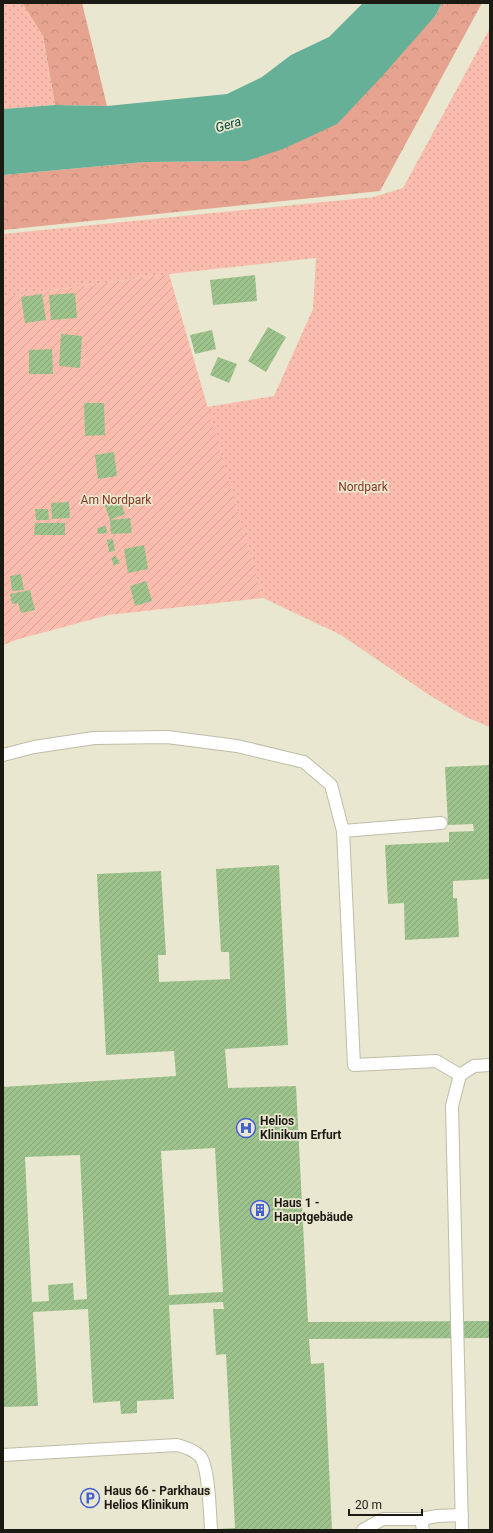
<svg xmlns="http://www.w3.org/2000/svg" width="493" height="1533" font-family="Roboto,sans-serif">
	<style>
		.forest { fill: url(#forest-crowns) }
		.park { fill: url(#park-dots) }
		.garden { fill: url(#garden-furrows) }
		.water { fill: #65b096 }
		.building { fill: url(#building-hatch); fill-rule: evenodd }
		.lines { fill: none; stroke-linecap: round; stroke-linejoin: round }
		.service-casing { stroke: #bfbda7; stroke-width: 14 }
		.service { stroke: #fff; stroke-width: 12 }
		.labels { text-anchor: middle; stroke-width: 3.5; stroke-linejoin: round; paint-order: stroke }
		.park-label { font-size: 12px; fill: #863620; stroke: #e9e7d0 }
		.poi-label { font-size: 12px; font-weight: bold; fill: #1c1b13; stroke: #e9e7d0; text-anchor: start }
		.water-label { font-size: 13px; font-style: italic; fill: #014534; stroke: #e9e7d0 }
	</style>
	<defs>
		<pattern id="forest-crowns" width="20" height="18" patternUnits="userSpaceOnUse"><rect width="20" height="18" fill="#e6a390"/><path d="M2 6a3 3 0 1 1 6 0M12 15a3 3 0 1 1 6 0" fill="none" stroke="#c58c7b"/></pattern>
		<pattern id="park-dots" width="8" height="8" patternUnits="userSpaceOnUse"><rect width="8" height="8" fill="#fabdad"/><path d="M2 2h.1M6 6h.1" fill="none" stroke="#d6a294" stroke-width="1.8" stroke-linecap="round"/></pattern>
		<pattern id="garden-furrows" width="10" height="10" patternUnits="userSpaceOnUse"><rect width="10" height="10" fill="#fabdad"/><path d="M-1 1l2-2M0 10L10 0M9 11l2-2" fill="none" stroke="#d6a294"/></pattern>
		<pattern id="building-hatch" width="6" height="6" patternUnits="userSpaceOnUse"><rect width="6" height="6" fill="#9dc28c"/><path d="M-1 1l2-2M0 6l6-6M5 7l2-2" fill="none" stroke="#87a678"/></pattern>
	</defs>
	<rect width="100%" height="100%" fill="#e9e7d0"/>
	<g class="forest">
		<polygon points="22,3 82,3 107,106 55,105 43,36"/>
		<polygon points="442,3 482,3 380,191 3,230 3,175 145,162 246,161 435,16"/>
	</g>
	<g class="park">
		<polygon points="3,3 22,3 43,36 55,105 3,109"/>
		<polygon points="490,28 490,727 466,717 429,695 341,635 263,598 207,407 274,396 313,309 316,258 169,274 3,297 3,234 374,197 403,188"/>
	</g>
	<polygon class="garden" points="169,274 263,598 108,615 19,639 3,645 3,297"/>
	<polygon class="water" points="363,3 442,3 435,16 385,73 337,124 283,149 246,161 145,162 3,175 3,109 55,105 107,106 227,94 262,77 291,55 329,37"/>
	<g class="building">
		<polygon points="255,275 257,301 213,305 210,280"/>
		<polygon points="75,293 77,318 51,320 49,295"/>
		<polygon points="42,294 46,320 25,323 21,297"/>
		<polygon points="268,327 286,337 266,372 248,361"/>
		<polygon points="212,330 216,349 195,354 190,335"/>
		<polygon points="61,334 82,336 80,368 59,366"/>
		<polygon points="52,349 53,374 29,374 29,350"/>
		<polygon points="218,357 237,364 229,383 210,375"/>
		<polygon points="84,403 104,403 105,435 85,436"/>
		<polygon points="114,452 117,476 98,479 95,455"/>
		<polygon points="119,498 125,514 110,520 130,518 132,533 111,534 110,520 104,503"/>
		<polygon points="69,502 70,518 52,519 51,503"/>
		<polygon points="35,509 48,509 49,520 36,520"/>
		<polygon points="35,523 65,523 65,535 34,535"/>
		<polygon points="106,526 107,533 98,534 97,528"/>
		<polygon points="113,539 115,551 109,552 107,540"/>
		<polygon points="144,545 148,569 128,573 124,549"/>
		<polygon points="116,556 120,563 114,566 111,558"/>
		<polygon points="21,574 24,590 12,591 10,576"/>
		<polygon points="146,581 152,601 135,606 130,586"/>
		<polygon points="30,590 35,610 21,613 18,603 12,604 10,594"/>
		<polygon points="490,765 490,879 453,881 453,898 457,898 459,937 405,940 404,903 388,904 385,845 449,842 449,832 474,831 473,824 448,825 445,767"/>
		<path d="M 279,865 L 288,1045 L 225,1049 L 228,1088 L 296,1086 L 308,1322 L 490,1321 L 490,1338 L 309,1339 L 311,1364 L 324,1363 L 332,1530 L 219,1530 L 218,1529 L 235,1528 L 226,1354 L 216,1355 L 213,1309 L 224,1309 L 223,1302 L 169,1305 L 174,1399 L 137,1401 L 137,1413 L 121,1414 L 120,1401 L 93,1403 L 88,1309 L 33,1312 L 38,1406 L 3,1407 L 3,1087 L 176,1076 L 174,1051 L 106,1055 L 97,874 L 161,871 L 166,955 L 158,955 L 159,982 L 230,979 L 229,952 L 221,952 L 216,869 ZM 215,1148 L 223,1292 L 169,1295 L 161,1151 ZM 80,1155 L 87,1299 L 74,1300 L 73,1283 L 48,1285 L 49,1301 L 32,1302 L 25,1157 Z"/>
	</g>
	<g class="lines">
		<g class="service-casing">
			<g id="service">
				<polyline points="3,755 34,747 94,738 167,737 237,746 304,762 331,785 343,831"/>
				<polyline points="441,823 343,831 354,1065 436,1061 460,1075"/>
				<path d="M 3,1455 L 177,1445 C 186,1447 193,1450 200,1456 C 209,1466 210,1515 211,1530"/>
				<polyline points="421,1519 437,1516 462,1515"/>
				<polyline points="363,1530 383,1519 421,1519 423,1530"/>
				<polyline points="462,1530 452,1106 460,1075 474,1066 490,1065"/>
			</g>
		</g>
		<use href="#service" class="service"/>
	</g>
	<defs>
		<g id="hospital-ring" transform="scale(1)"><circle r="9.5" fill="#e9e7d0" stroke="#445fd2" stroke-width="1.5"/><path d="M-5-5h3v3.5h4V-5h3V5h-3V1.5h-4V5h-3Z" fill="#445fd2"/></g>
		<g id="building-ring" transform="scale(1)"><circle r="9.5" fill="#e9e7d0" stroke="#445fd2" stroke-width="1.5"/><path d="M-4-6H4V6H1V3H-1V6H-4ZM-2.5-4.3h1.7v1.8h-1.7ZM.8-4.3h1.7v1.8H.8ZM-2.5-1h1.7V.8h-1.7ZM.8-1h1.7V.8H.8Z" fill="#445fd2"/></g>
		<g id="parking-ring" transform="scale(1)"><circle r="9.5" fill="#e9e7d0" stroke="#445fd2" stroke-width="1.5"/><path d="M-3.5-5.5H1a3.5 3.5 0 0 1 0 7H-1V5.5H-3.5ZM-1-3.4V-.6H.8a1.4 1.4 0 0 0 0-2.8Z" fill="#445fd2"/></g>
	</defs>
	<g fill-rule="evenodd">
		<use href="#hospital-ring" x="246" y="1128"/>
		<use href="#building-ring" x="260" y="1210"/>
		<use href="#parking-ring" x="90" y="1498"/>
	</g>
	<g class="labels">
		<g class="park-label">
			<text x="363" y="491">Nordpark</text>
			<text x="116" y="504">Am Nordpark</text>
		</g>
		<g class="poi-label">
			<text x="260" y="1125">Helios<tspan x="260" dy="14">Klinikum Erfurt</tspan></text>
			<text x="274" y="1207">Haus 1 -<tspan x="274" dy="14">Hauptgebäude</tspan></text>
			<text x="104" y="1495">Haus 66 - Parkhaus<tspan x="104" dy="14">Helios Klinikum</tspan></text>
		</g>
		<g class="water-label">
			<text transform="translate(228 124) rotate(-17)" y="5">Gera</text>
		</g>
	</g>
	<rect width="493" height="1533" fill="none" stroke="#1c1b13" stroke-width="8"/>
	<path d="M349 1509v6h73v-6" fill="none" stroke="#1c1b13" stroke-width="2"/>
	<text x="355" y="1509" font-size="12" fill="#1c1b13" stroke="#e9e7d0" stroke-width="3" paint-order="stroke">20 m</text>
</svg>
